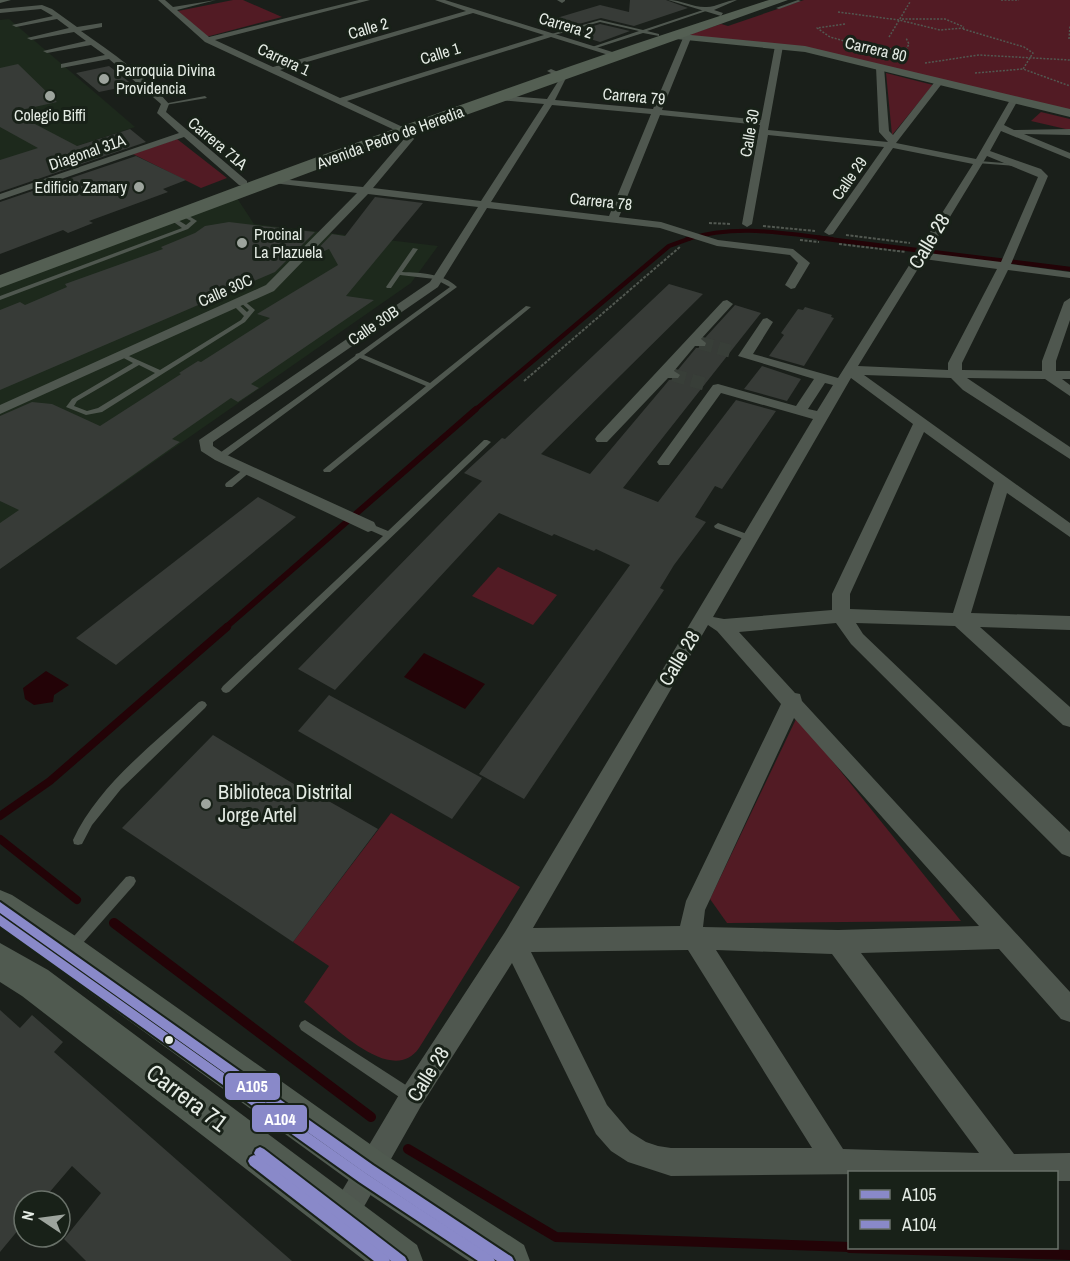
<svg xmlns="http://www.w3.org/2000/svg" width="1070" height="1261" font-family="'Archivo Narrow',sans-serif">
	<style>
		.built { fill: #1d291c }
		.green { fill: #521b24 }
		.water { fill: #230307 }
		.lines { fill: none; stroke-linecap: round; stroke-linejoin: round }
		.stream-far4 { stroke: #230307; stroke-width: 4 }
		.stream-far3 { stroke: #230307; stroke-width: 4.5 }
		.stream-far2 { stroke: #230307; stroke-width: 6 }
		.stream-far1 { stroke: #230307; stroke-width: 8 }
		.stream { stroke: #230307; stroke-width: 10 }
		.building { fill: #373b37 }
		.street-tunnel { stroke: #383e38; stroke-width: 13; stroke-dasharray: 13 6; stroke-linecap: butt }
		.path-far1 { stroke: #525851; stroke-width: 1.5; stroke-dasharray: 2 1.5; stroke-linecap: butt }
		.path { stroke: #525851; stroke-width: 2; stroke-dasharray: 3 1.5; stroke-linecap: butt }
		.lane { fill: #4f574f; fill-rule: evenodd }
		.street { fill: #4f574f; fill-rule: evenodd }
		.secondary { fill: #505a50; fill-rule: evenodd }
		.highway { fill: #545f53; fill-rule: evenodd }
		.bus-1-casing { stroke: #182118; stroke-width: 4 }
		.bus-2-casing { stroke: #182118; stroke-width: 4 }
		.bus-1 { fill: #8989c9; fill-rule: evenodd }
		.bus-2 { fill: #8989c9; fill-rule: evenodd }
		.poi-dot { fill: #9da49d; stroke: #182118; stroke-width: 2 }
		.bus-dot { fill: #e4ebe4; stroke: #182118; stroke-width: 2 }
		.labels { text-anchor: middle; stroke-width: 6; stroke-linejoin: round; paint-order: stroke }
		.far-street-label { font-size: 16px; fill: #e4ebe4; stroke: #182118 }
		.far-poi-label { font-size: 16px; fill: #e4ebe4; stroke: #182118; text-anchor: start }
		.street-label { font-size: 20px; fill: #e4ebe4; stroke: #182118 }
		.poi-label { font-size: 20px; fill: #e4ebe4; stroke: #182118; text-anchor: start }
		.near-street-label { font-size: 24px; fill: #e4ebe4; stroke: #182118 }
		.line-badge { stroke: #182118; stroke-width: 2 }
		.badge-label { font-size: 16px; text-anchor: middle; font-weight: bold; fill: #fff }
	</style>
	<rect width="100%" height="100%" fill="#1a1f1a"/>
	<g class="built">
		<polygon points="9,19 64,66 135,127 0,171 0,20"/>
		<polygon points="237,198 254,224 438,246 411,283 0,569 0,287"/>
	</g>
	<g class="green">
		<polygon points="233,0 243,0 282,17 206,37 178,11"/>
		<polygon points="804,0 1070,0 1070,111 804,47 685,36 721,24 728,26"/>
		<polygon points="886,73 933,85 892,135"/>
		<polygon points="1041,112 1070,119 1070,130 1031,121"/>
		<polygon points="177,139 227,178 201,188 133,154"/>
		<polygon points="498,567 557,595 533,625 472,596"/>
		<polygon points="797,717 961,921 727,923 710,899"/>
		<path d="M 391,813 L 520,887 L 419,1048 C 391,1088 330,1022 304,1002 L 329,966 L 293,942 Z"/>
	</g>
	<g class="water">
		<polygon points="424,653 485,684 465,709 404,677"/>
		<polygon points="46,671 69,685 54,695 53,702 34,705 25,699 23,688"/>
	</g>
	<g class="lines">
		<path class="stream-far4" d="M 687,239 C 737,224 781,233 832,239"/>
		<g class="stream-far3">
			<polyline points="819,238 1070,269"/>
			<polyline points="475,410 669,246 691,238"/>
		</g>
		<polyline class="stream-far2" points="225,628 476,409"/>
		<g class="stream-far1">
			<polyline points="0,816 50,781 227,627"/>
			<polyline points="0,839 77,900"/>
		</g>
		<g class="stream">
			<polyline points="114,923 371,1117"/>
			<polyline points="408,1149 556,1237 850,1247"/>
			<polyline points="850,1248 1070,1255"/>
		</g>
	</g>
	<g class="building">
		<polygon points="630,0 666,0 688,8 634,26 601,18 560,29 540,23 600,5 629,12"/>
		<polygon points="600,24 630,31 600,42 571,33"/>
		<polygon points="18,64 57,102 12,112 77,146 130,129 146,142 0,192 0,160 38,148 0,127 0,68"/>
		<polygon points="109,66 133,85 99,92 76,73"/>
		<polygon points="136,156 186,180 163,189 168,192 89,221 93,223 68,233 63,230 0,254 0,202"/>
		<polygon points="375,197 423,203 346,296 374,300 251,384 259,388 238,402 231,398 172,439 180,442 0,569 0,523 19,510 0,501 0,416 32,402 52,404 100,426 181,374 179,373 198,361 201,362 270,318 257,314 338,265 329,249 310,257 332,234 345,236"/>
		<polygon points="229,222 315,232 275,272 0,390 0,310 20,302 25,305 67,287 65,284 163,249 161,247 195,233 205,226"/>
		<polygon points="669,284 703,294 541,454 590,474 665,385 669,380 680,379 682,375 677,371 696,348 706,348 708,342 704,339 735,305 761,313 623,488 658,502 736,400 776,411 722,489 715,486 695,517 706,522 674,565 660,588 664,590 524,799 479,774 630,565 596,549 594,551 554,534 552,536 499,513 335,690 298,669 482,481 464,473 502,438 505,439"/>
		<polygon points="805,307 832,315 831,317 834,318 804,366 769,356 784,335 781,333 798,309 803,310"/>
		<polygon points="762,366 801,379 787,401 744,389"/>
		<polygon points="258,497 296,517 116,665 76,638"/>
		<polygon points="329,695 482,778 452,819 298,731"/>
		<polygon points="213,735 307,792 309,790 378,829 293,942 122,828"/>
		<polygon points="0,1010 20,1028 32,1015 63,1042 54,1052 292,1261 86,1261 64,1239 101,1193 72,1166 42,1201 24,1201 24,1223 0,1252"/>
	</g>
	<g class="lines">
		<g class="street-tunnel">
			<polyline points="700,343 730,351"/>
			<polyline points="673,375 705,384"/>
		</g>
		<g class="path-far1">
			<polyline points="1001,0 1019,0"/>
			<polyline points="838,12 899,20 940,30 964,28"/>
			<polyline points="902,19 945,19 964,27"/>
			<polyline points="845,24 817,28 830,37 848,42"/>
			<polyline points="963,29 1024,47 1033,53 1023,69 1070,86"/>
			<polyline points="889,37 910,2"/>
			<polyline points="1069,39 1070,26"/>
			<polyline points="858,44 905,51"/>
			<polyline points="901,59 909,44 906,38"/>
			<polyline points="925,63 979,55 1070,60"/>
			<polyline points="975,73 1023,69"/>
		</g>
		<g class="path">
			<polyline points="709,223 731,224"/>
			<polyline points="763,226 815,231"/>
			<polyline points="846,235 910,243"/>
			<polyline points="800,240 819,242"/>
			<polyline points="839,244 906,252"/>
			<polyline points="524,381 681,246"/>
		</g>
		<g class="lane">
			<polygon points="798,0 801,1 779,9 776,8"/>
			<polygon points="706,9 709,10 647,31 659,34 659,36 643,33 593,49 592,47 639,31 600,22 551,36 548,35 600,20 643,30"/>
			<polygon points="205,96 207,98 165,105 163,104"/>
			<polygon points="979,161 1016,164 1018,165 1016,166 977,163 977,162"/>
			<polygon points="180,213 184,213 197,221 188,229 0,300 0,296 182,228 168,218 173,217 186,225 191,221 180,215"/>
			<path d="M 413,248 L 418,249 L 402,272 C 421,273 443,273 457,287 L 364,355 L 430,383 L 526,306 L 531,307 L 330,472 L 324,472 L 323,470 L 426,386 L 360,358 L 223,459 L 217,459 L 217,455 L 355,356 L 356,354 L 359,353 L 450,287 L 435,279 L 400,275 L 391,288 L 387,288 L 386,287 Z"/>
			<path d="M 242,299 L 255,310 L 245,322 L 102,412 L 86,415 L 66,407 L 72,399 L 133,363 L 118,355 L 118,353 L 122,353 L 160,370 L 241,320 L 244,316 L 232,304 L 237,303 L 247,312 L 249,310 L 239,301 ZM 139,365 L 155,373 L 98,408 L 87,411 L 74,406 L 77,401 Z"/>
			<polygon points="484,440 487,440 491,442 229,692 226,693 223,692 221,689 223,686 383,536 365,528 364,526 365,524 371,524 388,531"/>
			<polygon points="244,469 250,469 251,471 232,487 226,487 225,485 226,483"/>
			<polygon points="718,523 752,536 753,538 749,541 715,528 714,526"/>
			<path d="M 202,701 L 205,702 L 207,705 L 205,708 L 121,789 L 92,825 L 82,844 L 78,845 L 74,844 L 73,840 C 99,784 154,744 199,702 Z"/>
			<polygon points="130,876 134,877 136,881 134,885 75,952 71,954 67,952 65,948 67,944 126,877"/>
			<polygon points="305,1020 415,1091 417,1096 415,1101 410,1103 405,1101 301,1030 299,1026 301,1022"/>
		</g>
		<g class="street">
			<path d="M 158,0 L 165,0 L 173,7 L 216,0 L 177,10 L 209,37 L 359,0 L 370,0 L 215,40 L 273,67 L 466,11 L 435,0 L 445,0 L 622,55 L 615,57 L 551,37 L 347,101 L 407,129 L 414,139 L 373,188 L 481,201 L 544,104 L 499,100 L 496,95 L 547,99 L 559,80 L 559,77 L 547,71 L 551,69 L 567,76 L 555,100 L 653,109 L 683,38 L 687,36 L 691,38 L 662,110 L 761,120 L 775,46 L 779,44 L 783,46 L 768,130 L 888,142 L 879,132 L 876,67 L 880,65 L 884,67 L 889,131 L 893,135 L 937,79 L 944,81 L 896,143 L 976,159 L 1010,100 L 1014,97 L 1018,100 L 1004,125 L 1014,130 L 1070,129 L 1070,135 L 1024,134 L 1070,153 L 1070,159 L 1001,131 L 990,151 L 1041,169 L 1048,176 L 1011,264 L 1070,272 L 1070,278 L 1008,270 L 962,363 L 962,370 L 1042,371 L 1042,361 L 1064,302 L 1070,298 L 1070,320 L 1056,361 L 1056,371 L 1070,371 L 1070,379 L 1062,379 L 1070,385 L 1070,396 L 1045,379 L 967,378 L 1070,447 L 1070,459 L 963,390 L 951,378 L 864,375 L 1070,523 L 1070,537 L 1007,493 L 971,613 L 1070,616 L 1070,630 L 980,627 L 1070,707 L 1070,727 L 1063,725 L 955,626 L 856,623 L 863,634 L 1070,832 L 1070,857 L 1062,854 L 851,644 L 836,623 L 739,632 L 795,693 L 800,694 L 802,701 L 1070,992 L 1070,1022 L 1061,1019 L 999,949 L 861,953 L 1014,1154 L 1070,1153 L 1070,1181 L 1056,1181 L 1056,1172 L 671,1176 L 628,1162 L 611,1151 L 596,1134 L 512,963 L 421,1106 L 353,1226 L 343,1230 L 333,1226 L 329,1216 L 333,1206 L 403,1088 L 505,932 L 813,419 L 721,393 L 669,465 L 659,465 L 657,462 L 713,385 L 718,384 L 796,406 L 814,379 L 738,356 L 763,319 L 767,318 L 773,322 L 753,354 L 838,378 L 973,164 L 893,148 L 833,234 L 829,235 L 824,232 L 884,147 L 768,135 L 752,224 L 747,227 L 742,224 L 760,125 L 660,115 L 619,217 L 661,222 L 718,240 L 793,249 L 810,263 L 795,288 L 791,289 L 785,285 L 798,263 L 790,255 L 717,246 L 660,228 L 487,208 L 438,287 L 213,442 L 213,446 L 225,454 L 374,522 L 376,526 L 374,530 L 368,532 L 215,460 L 201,451 L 199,440 L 430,282 L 478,207 L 368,194 L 274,291 L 0,414 L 0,405 L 266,285 L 357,193 L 273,183 L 269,182 L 269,178 L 363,187 L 404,139 L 401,133 L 205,42 ZM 473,13 L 544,35 L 340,98 L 280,70 ZM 552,105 L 651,114 L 609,216 L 491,202 ZM 987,156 L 1038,177 L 1001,262 L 928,253 ZM 924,259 L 997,269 L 948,363 L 948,370 L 858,366 ZM 851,378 L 913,424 L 832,594 L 832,610 L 724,619 L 713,617 ZM 825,383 L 833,385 L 817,411 L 808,409 ZM 924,432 L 994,483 L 953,613 L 850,609 L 850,594 ZM 708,625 L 717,631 L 781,704 L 686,901 L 680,926 L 533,928 ZM 794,718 L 979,926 L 838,930 L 703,927 L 705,910 ZM 688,950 L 812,1148 L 671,1148 L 658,1146 L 646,1142 L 630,1132 L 607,1105 L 531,952 ZM 716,950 L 832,954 L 979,1153 L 843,1149 Z"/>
			<polygon points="557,0 565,0 565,1 562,3"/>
			<path d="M 668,0 C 681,0 692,7 705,7 C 715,8 726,0 737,0 L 714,10 L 723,13 L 721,16 Z"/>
			<path d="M 42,5 L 52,9 L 77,27 L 102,23 L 102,27 L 81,31 C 112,53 145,75 169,104 L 166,112 L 247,181 L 247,185 L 239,185 L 184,137 L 0,200 L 0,194 L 179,133 L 157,113 L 161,104 L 109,59 L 61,68 L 61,64 L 105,55 L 91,45 L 47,53 L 43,51 L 86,41 L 74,32 L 31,40 L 27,38 L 69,28 L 57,19 L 16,27 L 12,25 L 53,16 L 41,9 L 0,13 L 0,9 Z"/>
			<polygon points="727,300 733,304 701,339 706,343 705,346 695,346 674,371 680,375 678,378 668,378 607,442 597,442 595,439 597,436 723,301"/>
		</g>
		<g class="secondary">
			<polygon points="0,0 11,0 0,3"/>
			<polygon points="670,33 805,46 1070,109 1070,117 805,52 666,38 664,36"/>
			<polygon points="0,890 12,895 80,939 384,1154 524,1245 530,1261 469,1261 354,1184 0,927"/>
			<polygon points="0,943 48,970 417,1245 423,1261 365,1261 22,996 0,982"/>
		</g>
		<path class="highway" d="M 769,0 L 788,0 L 410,135 L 0,288 L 0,275 C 255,180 510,83 769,0 Z"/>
		<g class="bus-1-casing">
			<g id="bus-1">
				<polygon points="0,902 373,1165 512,1257 514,1261 497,1261 365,1173 0,913"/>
				<polygon points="260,1147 264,1149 405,1257 407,1261 391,1261 256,1157 254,1153 256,1149"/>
			</g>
		</g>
		<g class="bus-2-casing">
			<g id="bus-2">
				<polygon points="0,915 367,1174 493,1257 495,1261 478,1261 359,1182 0,926"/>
				<polygon points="254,1155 258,1157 388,1257 390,1261 374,1261 250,1165 248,1161 250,1157"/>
			</g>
		</g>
		<use href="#bus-1" class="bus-1"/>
		<use href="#bus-2" class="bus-2"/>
	</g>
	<g class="poi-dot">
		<circle cx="104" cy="79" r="6"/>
		<circle cx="50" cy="96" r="6"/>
		<circle cx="139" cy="187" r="6"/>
		<circle cx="242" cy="243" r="6"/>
		<circle cx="206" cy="804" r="6"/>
	</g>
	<circle class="bus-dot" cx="169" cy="1040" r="5"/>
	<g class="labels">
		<g class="far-street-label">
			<text transform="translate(566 25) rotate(17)" y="6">Carrera 2</text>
			<text transform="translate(368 28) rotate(-16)" y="6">Calle 2</text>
			<text transform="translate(876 49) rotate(13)" y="6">Carrera 80</text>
			<text transform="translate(440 53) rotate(-17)" y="6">Calle 1</text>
			<text transform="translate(284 59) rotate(25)" y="6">Carrera 1</text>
			<text transform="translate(634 96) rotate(5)" y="6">Carrera 79</text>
			<text transform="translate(749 133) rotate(-80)" y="6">Calle 30</text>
			<text transform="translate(390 137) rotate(-20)" y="6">Avenida Pedro de Heredia</text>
			<text transform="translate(218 143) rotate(40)" y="6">Carrera 71A</text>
			<text transform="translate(87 152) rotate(-19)" y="6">Diagonal 31A</text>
			<text transform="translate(849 178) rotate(-55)" y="6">Calle 29</text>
			<text transform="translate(601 201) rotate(6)" y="6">Carrera 78</text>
			<text transform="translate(225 290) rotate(-24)" y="6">Calle 30C</text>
			<text transform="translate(373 325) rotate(-34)" y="6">Calle 30B</text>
		</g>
		<g class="far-poi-label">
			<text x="116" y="76">Parroquia Divina<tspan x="116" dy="18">Providencia</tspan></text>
			<text x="50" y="121" text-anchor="middle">Colegio Biffi</text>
			<text x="127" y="193" text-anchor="end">Edificio Zamary</text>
			<text x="254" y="240">Procinal<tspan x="254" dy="18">La Plazuela</tspan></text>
		</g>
		<g class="street-label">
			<text transform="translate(929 241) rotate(-59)" y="7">Calle 28</text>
			<text transform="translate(679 658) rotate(-59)" y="7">Calle 28</text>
			<text transform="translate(428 1074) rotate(-58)" y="7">Calle 28</text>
		</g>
		<g class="poi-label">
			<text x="218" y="799">Biblioteca Distrital<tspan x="218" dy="23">Jorge Artel</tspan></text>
		</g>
		<g class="near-street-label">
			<text transform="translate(187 1098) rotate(37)" y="8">Carrera 71</text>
		</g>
	</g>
	<g class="line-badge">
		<rect x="224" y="1072" width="57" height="29" rx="6" fill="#8989c9"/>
		<rect x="251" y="1104" width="57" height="29" rx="6" fill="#8989c9"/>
	</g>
	<g class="badge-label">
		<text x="252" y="1092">A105</text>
		<text x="280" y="1125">A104</text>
	</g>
	<rect x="848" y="1171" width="210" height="78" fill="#182118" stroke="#6a726a" stroke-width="1.5"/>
	<rect x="860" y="1190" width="30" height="9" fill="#8989c9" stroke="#6a726a" stroke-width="1.5"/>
	<text x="902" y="1201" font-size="18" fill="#e4ebe4">A105</text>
	<rect x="860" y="1220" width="30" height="9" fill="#8989c9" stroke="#6a726a" stroke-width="1.5"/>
	<text x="902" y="1231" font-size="18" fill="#e4ebe4">A104</text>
	<g transform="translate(42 1219) rotate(283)"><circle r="28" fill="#182118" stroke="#6a726a" stroke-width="1.5"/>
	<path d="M0-4.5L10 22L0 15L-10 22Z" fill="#9da49d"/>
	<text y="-9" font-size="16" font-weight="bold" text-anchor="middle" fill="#e4ebe4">N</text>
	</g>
</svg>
